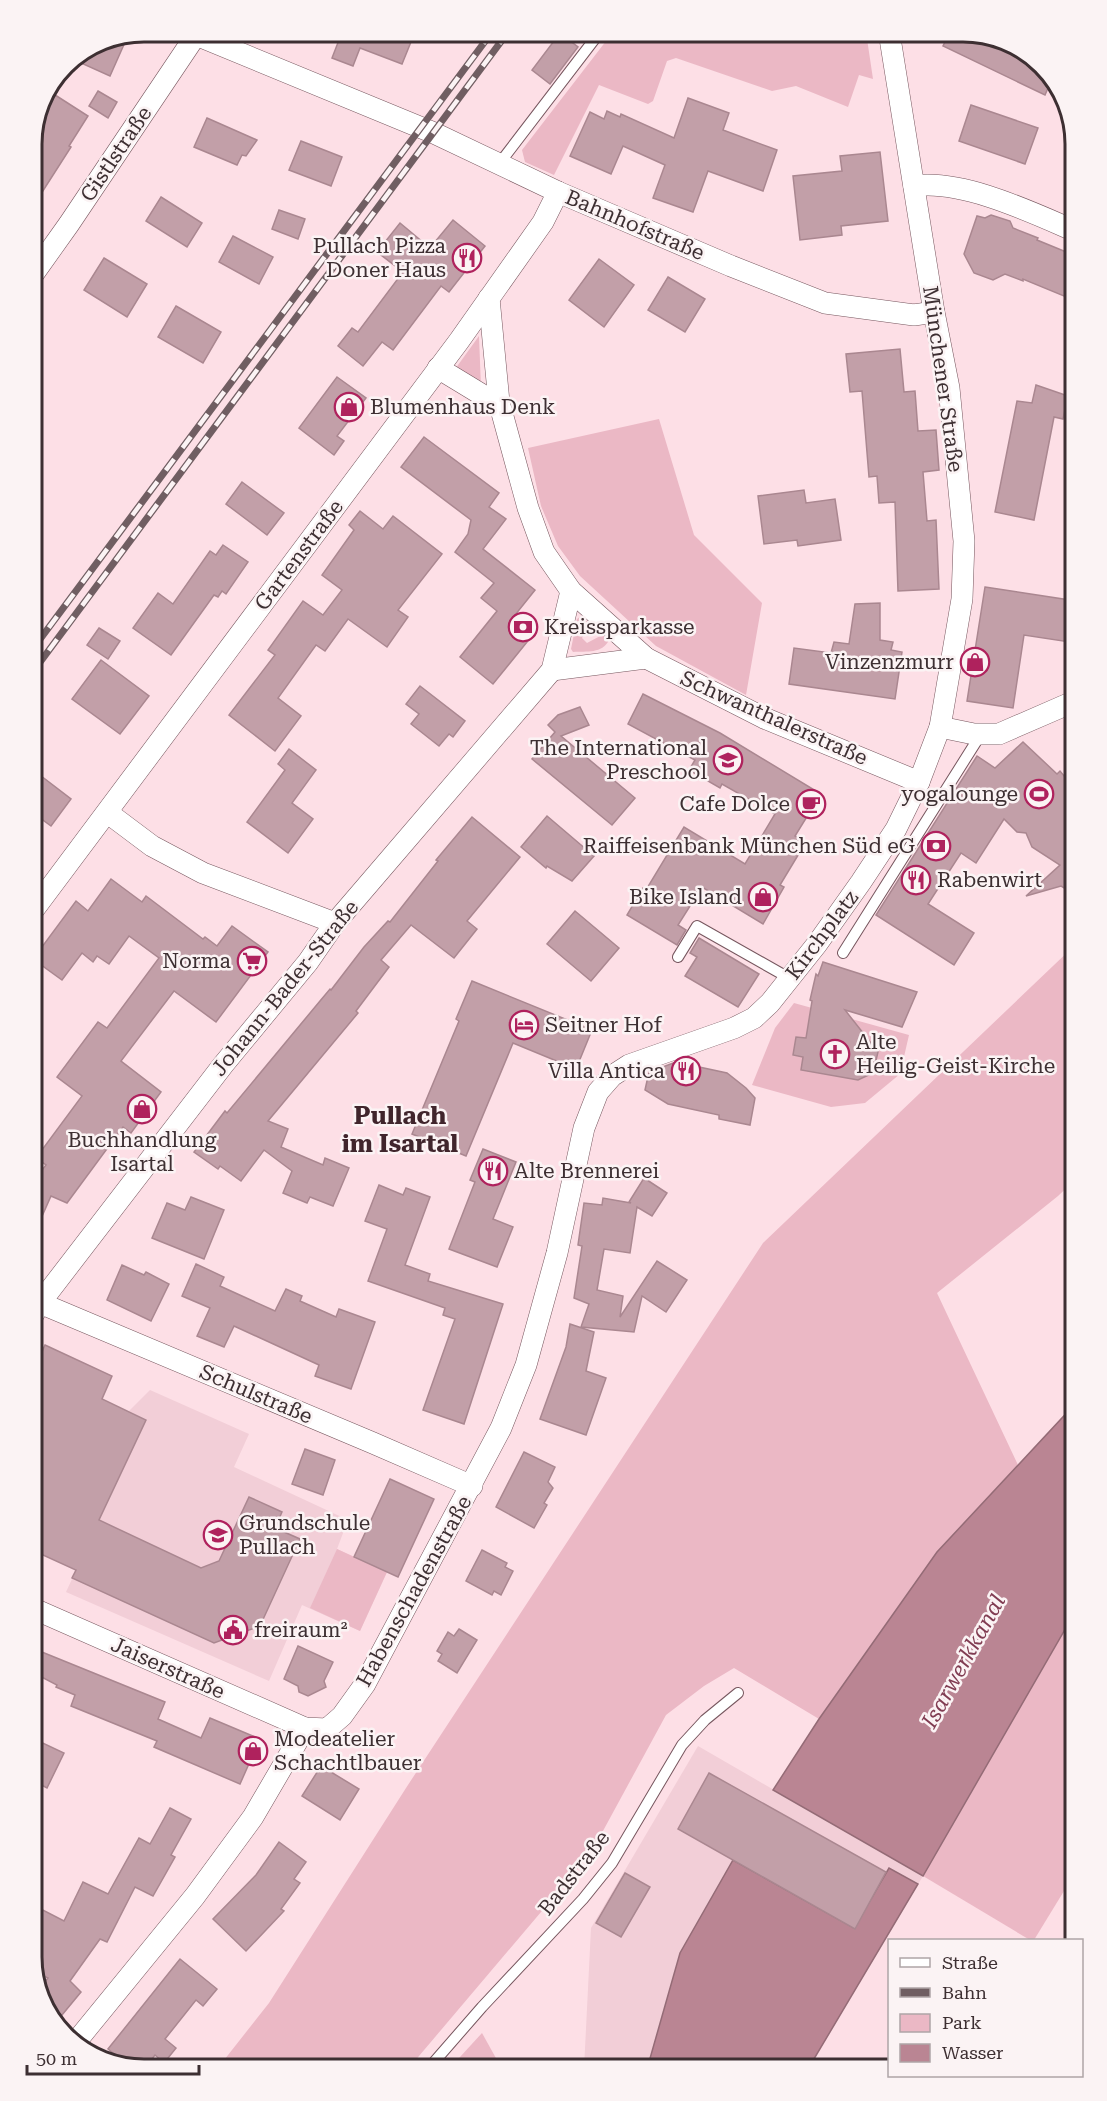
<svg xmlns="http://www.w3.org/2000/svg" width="1107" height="2101" font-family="'Roboto Serif',serif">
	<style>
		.built { fill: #f2ced7 }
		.green { fill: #ebb8c5 }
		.water { fill: #ba8593; stroke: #946b76; stroke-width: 1.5 }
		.building { fill: #c29fa8; stroke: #aa8790; stroke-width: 1.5 }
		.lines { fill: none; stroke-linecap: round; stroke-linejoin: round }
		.lane-casing { stroke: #76565e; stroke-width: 12 }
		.street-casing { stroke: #76565e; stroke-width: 22 }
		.lane { stroke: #fff; stroke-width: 10 }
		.street { stroke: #fff; stroke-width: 21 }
		.rail-casing { stroke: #705e62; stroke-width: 7 }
		.rail { stroke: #fbf3f4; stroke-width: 4.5; stroke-dasharray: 14; stroke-linecap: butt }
		.labels { text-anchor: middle; stroke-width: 5; stroke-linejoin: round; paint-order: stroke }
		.street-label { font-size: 21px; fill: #3d2f32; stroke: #fbf3f4 }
		.poi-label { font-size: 21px; fill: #3d2f32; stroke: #fbf3f4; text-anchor: end }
		.water-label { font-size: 22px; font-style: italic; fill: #813c52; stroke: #fbf3f4 }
		.quarter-label { font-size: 24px; font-weight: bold; fill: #40252c; stroke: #fbf3f4 }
		.rim { fill: none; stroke: #3d2f32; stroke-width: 3 }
	</style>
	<rect width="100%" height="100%" fill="#fddfe6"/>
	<g class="built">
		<polygon points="150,1390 249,1434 234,1467 348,1520 337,1549 387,1572 360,1631 302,1605 269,1681 66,1592 146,1420 129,1411"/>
		<polygon points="698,1746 923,1876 808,2069 584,2069 591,1928"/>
	</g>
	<g class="green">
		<polygon points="613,32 866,32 873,79 859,75 848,107 796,86 772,91 676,58 667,61 653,101 648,104 599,85 554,175 525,162 522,150"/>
		<polygon points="479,336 481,388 453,372"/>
		<polygon points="659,419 694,535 762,603 746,695 656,646 580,576 558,546 541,506 528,448"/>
		<path d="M 581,616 L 590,624 L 582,638 L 587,643 L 604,634 L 609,640 C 602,654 587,651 573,652 L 571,649 L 577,619 Z"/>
		<polygon points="1075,945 1075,1180 1058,1196 937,1293 1018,1465 937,1552 819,1719 734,1668 704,1686 666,1715 591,1853 408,2069 217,2069 269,2003 406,1788 763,1243"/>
		<polygon points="794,1003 909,1035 900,1074 865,1103 831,1107 752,1085 775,1028"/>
		<polygon points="337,1549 387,1572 360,1631 310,1608"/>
		<polygon points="1075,1612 1075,1873 1034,1940 1030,1940 923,1876"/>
		<polygon points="482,2033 502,2069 449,2069"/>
	</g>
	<g class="water">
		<polygon points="1075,1404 1075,1612 923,1876 773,1790 819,1719 937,1552"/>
		<polygon points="733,1860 854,1928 889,1868 918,1884 808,2069 647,2069 680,1953"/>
	</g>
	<g class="building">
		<polygon points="321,32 415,32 402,64 360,48 353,66 332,58 339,40 321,33"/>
		<polygon points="950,32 970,32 1031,55 1051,81 1045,95 943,46"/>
		<polygon points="560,33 578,47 550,84 532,70"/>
		<polygon points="118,37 126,40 110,76 72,59 101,40"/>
		<polygon points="98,91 117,102 108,118 89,106"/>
		<polygon points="52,93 88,116 69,146 71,147 32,208 32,137"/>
		<polygon points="688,98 729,113 723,130 777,150 763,191 708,171 693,212 653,198 665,165 623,146 611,174 570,156 590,112 604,119 607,111 620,117 621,114 674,138"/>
		<polygon points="971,105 1038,128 1025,164 959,141"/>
		<polygon points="207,118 257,140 246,156 242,155 237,165 194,147"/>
		<polygon points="301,141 342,157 331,186 289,170"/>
		<polygon points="880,152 888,221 841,226 842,235 800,240 793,176 842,171 840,156"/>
		<polygon points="161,197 202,223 187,247 146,221"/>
		<polygon points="279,210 305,219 298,239 272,229"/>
		<polygon points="991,215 1010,221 1013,228 1038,238 1037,240 1076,256 1076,301 1023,279 1023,281 1005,274 993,280 974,273 964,254 977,216 985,218"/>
		<polygon points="453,220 485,246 449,292 441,286 393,350 382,342 363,366 338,346 352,328 358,332 403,272 377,252 400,223 430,248"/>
		<polygon points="233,236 273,257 259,284 219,262"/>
		<polygon points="104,258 147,284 127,317 84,290"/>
		<polygon points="599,259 634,285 604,327 569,300"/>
		<polygon points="668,277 705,299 685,332 648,310"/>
		<polygon points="176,306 221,332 203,363 158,337"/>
		<polygon points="900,349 904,392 915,391 918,431 936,430 939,470 923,472 927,521 936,520 939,589 898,591 895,502 879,503 877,476 869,477 862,391 850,392 846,354"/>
		<polygon points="337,377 366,398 337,436 344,441 334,455 299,428"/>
		<polygon points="1036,385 1068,396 1063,419 1054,417 1034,520 995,512 1017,401 1032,403"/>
		<polygon points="424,437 499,493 489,507 506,519 483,549 535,590 515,615 536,631 493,684 460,657 497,611 481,598 494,583 455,552 468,534 471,520 401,467"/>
		<polygon points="242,482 284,513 267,535 226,504"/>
		<polygon points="804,490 806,503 835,499 841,540 798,546 797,540 764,544 758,496"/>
		<polygon points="360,511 383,529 393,516 442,554 398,610 408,617 387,647 348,619 325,651 316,645 278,698 301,716 275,751 229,715 275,655 268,650 303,601 323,615 342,590 322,575 354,530 349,525"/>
		<polygon points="223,545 248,562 226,594 222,591 218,597 214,595 171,655 133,628 158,593 173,604 210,551 216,555"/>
		<polygon points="985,587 1076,601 1076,643 1024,635 1013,708 967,701"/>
		<polygon points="880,603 880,640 893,642 891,650 902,652 895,699 789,684 794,648 831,653 834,642 849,644 855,604"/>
		<polygon points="99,628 120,641 108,659 87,645"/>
		<polygon points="101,660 149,696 120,734 72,699"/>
		<polygon points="420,686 465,721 453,737 449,734 439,746 411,724 419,714 406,704"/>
		<polygon points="643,694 720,733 821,794 795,836 806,842 780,885 784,887 763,924 702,887 678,925 686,930 677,945 627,915 643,888 646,890 684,827 745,864 775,814 722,784 720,788 689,770 695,760 628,724"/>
		<polygon points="580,707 589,725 561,736 635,798 612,825 532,759 555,732 548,725 558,715"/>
		<polygon points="1023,742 1057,774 1060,771 1076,790 1076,895 1061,886 1026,896 1060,865 1032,847 1026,833 1017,832 1004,819 976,863 961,853 928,904 974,933 954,965 876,915 977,756 995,768"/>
		<polygon points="289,749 316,770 292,803 313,819 288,853 247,822 285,770 278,764"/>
		<polygon points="32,769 71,799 51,826 32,812"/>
		<polygon points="547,816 594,856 572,881 547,866 546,868 521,847"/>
		<polygon points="472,817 520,857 467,921 477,929 454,958 411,925 381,960 389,967 356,1011 358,1013 268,1121 288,1129 281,1147 323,1165 325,1158 349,1168 333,1206 310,1197 307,1203 283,1193 292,1171 264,1150 241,1181 220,1166 218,1169 194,1152 225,1111 227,1113 320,1001 330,989 331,990 364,947 388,921 390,922 438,861 436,860"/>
		<polygon points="111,879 142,902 146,896 203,939 205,937 217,946 232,926 268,952 216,1022 174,991 121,1061 161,1092 131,1133 123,1127 67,1203 51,1196 32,1239 32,1183 46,1165 36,1158 82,1096 57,1077 98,1022 107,1028 159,958 129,936 109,964 97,956 93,962 82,953 62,980 33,959 76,901 88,911"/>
		<polygon points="575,911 619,948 591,981 547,944"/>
		<polygon points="699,938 759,974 738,1007 685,976 697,957 690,953"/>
		<polygon points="823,962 917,992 902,1027 845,1010 878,1052 873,1073 858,1080 801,1070 803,1057 793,1055 796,1037 806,1038 812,1001 810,1000 816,974 818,976"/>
		<polygon points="472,981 592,1030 576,1069 513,1043 466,1156 412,1134 459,1021 456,1019"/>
		<polygon points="676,1062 727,1073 746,1088 755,1098 750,1125 719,1119 719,1115 668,1104 645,1090 649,1072"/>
		<polygon points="483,1149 516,1162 493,1219 513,1227 497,1267 449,1249 475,1182 470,1180"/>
		<polygon points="644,1178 667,1193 652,1216 637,1207 630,1253 604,1249 597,1290 623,1296 620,1317 657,1261 687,1280 666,1312 642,1296 634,1332 581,1327 589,1304 574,1298 582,1246 578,1245 584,1203 602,1205 603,1198 631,1203 629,1202"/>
		<polygon points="379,1185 403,1195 406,1188 430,1197 405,1265 430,1274 428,1281 503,1304 464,1424 423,1410 455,1319 443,1315 445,1308 368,1281 387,1229 365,1221"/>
		<polygon points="191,1197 224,1210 204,1259 152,1238 167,1203 185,1210"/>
		<polygon points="196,1264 224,1277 220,1286 275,1311 286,1289 302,1296 300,1301 336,1317 339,1309 375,1322 351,1389 315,1376 319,1365 234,1326 224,1347 197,1336 210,1308 182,1296"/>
		<polygon points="122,1265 144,1275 146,1272 169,1284 151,1321 107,1300"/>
		<polygon points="570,1324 594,1332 586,1371 606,1378 586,1435 540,1419 566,1347"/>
		<polygon points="45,1345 112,1376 102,1399 146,1420 99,1520 201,1568 219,1561 249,1497 282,1512 275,1528 300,1539 260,1626 214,1643 72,1578 76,1570 32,1550 32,1374"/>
		<polygon points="305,1449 335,1460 323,1495 292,1484"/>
		<polygon points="524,1452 555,1467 548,1482 553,1488 544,1503 547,1505 534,1528 496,1507"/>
		<polygon points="390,1479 434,1499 398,1577 354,1557"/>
		<polygon points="482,1550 507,1563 505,1567 513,1571 501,1595 494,1591 492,1595 466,1581"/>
		<polygon points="459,1629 477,1640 457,1673 438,1661 442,1654 437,1651 448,1632 454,1636"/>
		<polygon points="298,1646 333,1662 324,1681 326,1687 308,1696 299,1692 298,1686 284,1679"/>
		<polygon points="32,1648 165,1702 158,1719 201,1738 210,1718 260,1739 240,1784 154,1747 157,1741 71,1706 75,1695 56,1687 57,1685 32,1672"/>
		<polygon points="32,1738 64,1753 47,1788 32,1780"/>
		<polygon points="321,1766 359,1789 340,1820 302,1796"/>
		<polygon points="709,1773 886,1872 855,1929 678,1829"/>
		<polygon points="170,1808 191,1819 171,1855 175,1857 153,1896 135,1887 107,1942 100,1939 70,1981 81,1992 57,2021 40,2000 38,1990 48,1978 34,1971 32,1957 32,1917 37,1907 64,1921 83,1882 108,1894 139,1838 150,1844"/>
		<polygon points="279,1842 306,1862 294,1879 300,1883 281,1909 284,1911 246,1951 213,1919 256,1875"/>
		<polygon points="625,1873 650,1887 621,1937 596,1923"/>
		<polygon points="180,1959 217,1989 203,2006 196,2000 165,2039 176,2048 164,2063 155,2055 144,2069 129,2066 108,2049"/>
	</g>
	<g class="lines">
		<g class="lane-casing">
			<g id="lane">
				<polyline points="499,164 600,32"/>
				<polyline points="843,953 981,734"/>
				<polyline points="678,957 697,926 789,978"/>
				<polyline points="428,2069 482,2007 583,1899 612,1863 682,1745 705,1720 738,1693"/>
			</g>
		</g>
		<g class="street-casing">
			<g id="street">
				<polyline points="189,32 434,133 558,192 731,266 825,303 914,315 934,312"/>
				<path d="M 914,186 C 962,179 1031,212 1075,231"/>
				<polyline points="32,276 69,224 198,32"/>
				<polyline points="489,298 499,402 528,508 544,552 571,591 646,658 764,718 919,782"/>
				<polyline points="438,368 489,399 499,402"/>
				<polyline points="552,670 646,658"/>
				<polyline points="940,727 974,734 999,734 1075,701"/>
				<polyline points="108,813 152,846 203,873 335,923"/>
				<polyline points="32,912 459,341 543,222 558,192"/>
				<polyline points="40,1303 373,1443 472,1486"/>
				<polyline points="32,1317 40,1303 223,1065 308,962 335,923 552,670 571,591"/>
				<polyline points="32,1608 305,1728 327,1729 342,1716 365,1684 501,1428 526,1365 557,1253 584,1128 598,1092 612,1076 629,1065 734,1028 754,1018 770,1003 817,944 861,882 896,829 919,782 940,727 962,599 964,541 949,388 934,312 889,32"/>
				<polyline points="75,2043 195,1896 253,1817 305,1728"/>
			</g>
		</g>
		<use href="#lane" class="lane"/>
		<use href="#street" class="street"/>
		<g class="rail-casing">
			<g id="rail">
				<polyline points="32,650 492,32"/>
				<polyline points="32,673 508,32"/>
			</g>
		</g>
		<use href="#rail" class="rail"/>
	</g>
	<defs>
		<g id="restaurant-ring" transform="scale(1.5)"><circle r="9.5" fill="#fbf3f4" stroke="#af225d" stroke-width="1.5"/><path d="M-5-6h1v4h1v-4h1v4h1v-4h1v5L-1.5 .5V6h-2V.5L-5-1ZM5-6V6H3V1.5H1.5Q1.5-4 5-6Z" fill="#af225d"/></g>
		<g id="shop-ring" transform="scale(1.5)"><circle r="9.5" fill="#fbf3f4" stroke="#af225d" stroke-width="1.5"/><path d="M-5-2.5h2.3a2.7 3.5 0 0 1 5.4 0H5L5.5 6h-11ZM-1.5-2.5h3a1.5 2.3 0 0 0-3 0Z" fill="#af225d"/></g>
		<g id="bank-ring" transform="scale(1.5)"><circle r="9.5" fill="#fbf3f4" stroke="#af225d" stroke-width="1.5"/><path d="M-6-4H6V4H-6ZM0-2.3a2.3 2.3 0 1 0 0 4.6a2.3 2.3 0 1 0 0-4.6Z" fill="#af225d"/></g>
		<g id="school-ring" transform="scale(1.5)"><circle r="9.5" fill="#fbf3f4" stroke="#af225d" stroke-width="1.5"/><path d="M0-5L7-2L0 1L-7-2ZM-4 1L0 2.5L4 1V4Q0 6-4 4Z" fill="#af225d"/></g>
		<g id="stadium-ring" transform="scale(1.5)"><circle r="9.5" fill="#fbf3f4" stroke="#af225d" stroke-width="1.5"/><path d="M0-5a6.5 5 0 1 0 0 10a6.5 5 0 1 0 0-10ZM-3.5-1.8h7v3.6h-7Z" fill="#af225d"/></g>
		<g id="cafe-ring" transform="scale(1.5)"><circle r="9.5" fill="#fbf3f4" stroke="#af225d" stroke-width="1.5"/><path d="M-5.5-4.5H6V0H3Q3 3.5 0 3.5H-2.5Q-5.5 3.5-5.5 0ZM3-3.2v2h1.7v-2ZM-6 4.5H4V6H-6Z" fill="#af225d"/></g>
		<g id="supermarket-ring" transform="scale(1.5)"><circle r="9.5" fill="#fbf3f4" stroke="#af225d" stroke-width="1.5"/><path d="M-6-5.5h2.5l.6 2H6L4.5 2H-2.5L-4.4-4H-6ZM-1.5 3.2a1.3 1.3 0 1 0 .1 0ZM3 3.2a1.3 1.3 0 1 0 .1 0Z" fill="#af225d"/></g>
		<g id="hotel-ring" transform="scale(1.5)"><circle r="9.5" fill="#fbf3f4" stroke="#af225d" stroke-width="1.5"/><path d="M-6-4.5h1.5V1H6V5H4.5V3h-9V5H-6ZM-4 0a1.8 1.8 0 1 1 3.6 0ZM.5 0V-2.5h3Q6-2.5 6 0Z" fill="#af225d"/></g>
		<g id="church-ring" transform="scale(1.5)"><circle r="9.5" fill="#fbf3f4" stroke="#af225d" stroke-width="1.5"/><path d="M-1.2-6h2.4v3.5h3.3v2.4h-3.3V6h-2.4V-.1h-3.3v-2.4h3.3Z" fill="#af225d"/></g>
		<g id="civic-ring" transform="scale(1.5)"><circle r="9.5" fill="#fbf3f4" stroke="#af225d" stroke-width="1.5"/><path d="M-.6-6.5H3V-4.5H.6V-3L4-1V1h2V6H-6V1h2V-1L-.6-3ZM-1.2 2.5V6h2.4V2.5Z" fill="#af225d"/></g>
	</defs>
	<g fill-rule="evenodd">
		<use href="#restaurant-ring" x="467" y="258"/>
		<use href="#shop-ring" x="349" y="407"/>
		<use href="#bank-ring" x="523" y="627"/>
		<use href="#shop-ring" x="975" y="662"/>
		<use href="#school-ring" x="728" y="760"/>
		<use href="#stadium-ring" x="1039" y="794"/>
		<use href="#cafe-ring" x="811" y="804"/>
		<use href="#bank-ring" x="936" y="846"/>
		<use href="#restaurant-ring" x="916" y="880"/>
		<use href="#shop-ring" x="763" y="897"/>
		<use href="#supermarket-ring" x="252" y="961"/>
		<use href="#hotel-ring" x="524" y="1025"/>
		<use href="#church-ring" x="835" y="1054"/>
		<use href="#restaurant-ring" x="686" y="1071"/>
		<use href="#shop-ring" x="142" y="1109"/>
		<use href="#restaurant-ring" x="493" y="1171"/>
		<use href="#school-ring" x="218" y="1535"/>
		<use href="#civic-ring" x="233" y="1630"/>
		<use href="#shop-ring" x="253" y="1751"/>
	</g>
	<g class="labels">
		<g class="street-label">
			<text transform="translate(116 154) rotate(-56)" y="7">Gistlstraße</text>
			<text transform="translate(635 225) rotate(23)" y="7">Bahnhofstraße</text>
			<text transform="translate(943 379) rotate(82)" y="7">Münchener Straße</text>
			<text transform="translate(299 555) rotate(-53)" y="7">Gartenstraße</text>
			<text transform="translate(774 718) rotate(24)" y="7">Schwanthalerstraße</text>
			<text transform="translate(822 935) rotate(-53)" y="7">Kirchplatz</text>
			<text transform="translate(285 988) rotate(-51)" y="7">Johann-Bader-Straße</text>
			<text transform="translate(256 1394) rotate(23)" y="7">Schulstraße</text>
			<text transform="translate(414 1591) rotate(-61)" y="7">Habenschadenstraße</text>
			<text transform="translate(168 1668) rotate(24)" y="7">Jaiserstraße</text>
			<text transform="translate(574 1873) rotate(-52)" y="7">Badstraße</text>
		</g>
		<g class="poi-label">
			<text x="446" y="253">Pullach Pizza<tspan x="446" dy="24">Doner Haus</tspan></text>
			<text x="370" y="414" text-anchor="start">Blumenhaus Denk</text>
			<text x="544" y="634" text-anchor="start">Kreissparkasse</text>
			<text x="954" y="669">Vinzenzmurr</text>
			<text x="707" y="755">The International<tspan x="707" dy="24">Preschool</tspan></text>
			<text x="1018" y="801">yogalounge</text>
			<text x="790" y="811">Cafe Dolce</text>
			<text x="915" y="853">Raiffeisenbank München Süd eG</text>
			<text x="937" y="887" text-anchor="start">Rabenwirt</text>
			<text x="742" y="904">Bike Island</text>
			<text x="231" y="968">Norma</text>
			<text x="545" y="1032" text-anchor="start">Seitner Hof</text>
			<text x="856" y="1049" text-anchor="start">Alte<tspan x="856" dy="24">Heilig-Geist-Kirche</tspan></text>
			<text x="665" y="1078">Villa Antica</text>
			<text x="142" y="1147" text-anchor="middle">Buchhandlung<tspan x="142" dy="24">Isartal</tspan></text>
			<text x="514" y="1178" text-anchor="start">Alte Brennerei</text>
			<text x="239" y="1530" text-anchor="start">Grundschule<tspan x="239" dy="24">Pullach</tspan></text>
			<text x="254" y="1637" text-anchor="start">freiraum²</text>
			<text x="274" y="1746" text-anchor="start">Modeatelier<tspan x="274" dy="24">Schachtlbauer</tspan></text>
		</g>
		<g class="water-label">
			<text transform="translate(963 1661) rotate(-61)" y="8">Isarwerkkanal</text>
		</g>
		<g class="quarter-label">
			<text x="400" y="1124">Pullach<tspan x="400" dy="28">im Isartal</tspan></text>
		</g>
	</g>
	<path d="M0 0H1107V2101H0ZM144 42H963A102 102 0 0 1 1065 144V1957A102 102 0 0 1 963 2059H144A102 102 0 0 1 42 1957V144A102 102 0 0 1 144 42Z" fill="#fbf3f4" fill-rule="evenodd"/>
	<path class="rim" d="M144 42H963A102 102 0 0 1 1065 144V1957A102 102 0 0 1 963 2059H144A102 102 0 0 1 42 1957V144A102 102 0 0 1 144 42Z"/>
	<rect x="888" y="1939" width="195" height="138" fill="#fbf3f4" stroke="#afa5a6" stroke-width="1.5"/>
	<rect x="900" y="1958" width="30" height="9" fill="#ffffff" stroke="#afa5a6" stroke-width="1.5"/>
	<text x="942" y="1969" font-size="18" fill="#3d2f32">Straße</text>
	<rect x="900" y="1988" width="30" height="9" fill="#705e62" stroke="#afa5a6" stroke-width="1.5"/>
	<text x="942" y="1999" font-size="18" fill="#3d2f32">Bahn</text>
	<rect x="900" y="2014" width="30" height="18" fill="#ebb8c5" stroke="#afa5a6" stroke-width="1.5"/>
	<text x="942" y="2029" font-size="18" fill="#3d2f32">Park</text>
	<rect x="900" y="2044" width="30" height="18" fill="#ba8593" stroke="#afa5a6" stroke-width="1.5"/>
	<text x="942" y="2059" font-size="18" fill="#3d2f32">Wasser</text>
	<path d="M27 2065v9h172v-9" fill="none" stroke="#3d2f32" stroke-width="3"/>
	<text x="36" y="2065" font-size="18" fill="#3d2f32" stroke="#fbf3f4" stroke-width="4.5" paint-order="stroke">50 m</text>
</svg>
